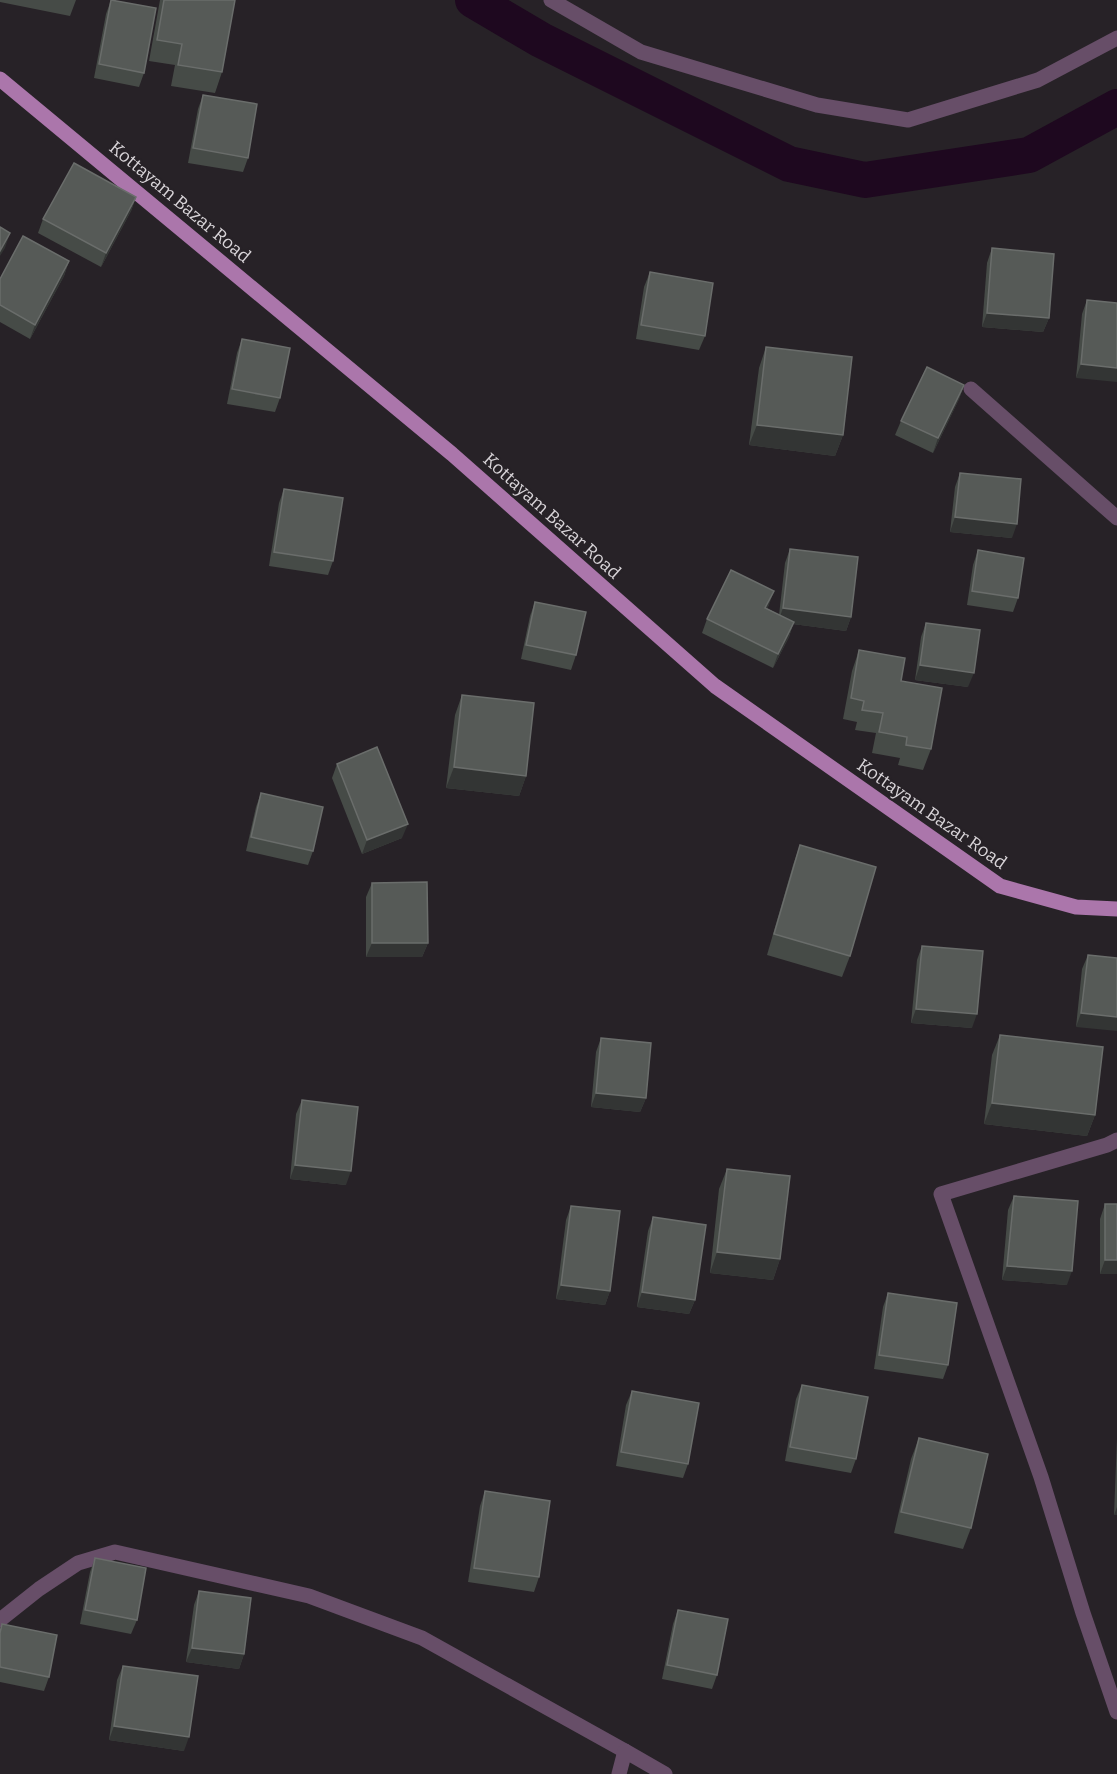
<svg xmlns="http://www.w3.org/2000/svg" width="1117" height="1774" font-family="Bitter,serif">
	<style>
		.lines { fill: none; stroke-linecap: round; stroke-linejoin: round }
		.canal { stroke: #1e081f; stroke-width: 36 }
		.minor { stroke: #674e68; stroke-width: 15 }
		.major { stroke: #ab76ab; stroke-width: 15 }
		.wall { fill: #464b47 }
		.shaded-wall { fill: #333534 }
		.building { fill: #565a57; stroke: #6a6d6b; stroke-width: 1.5 }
		.labels { text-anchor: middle; stroke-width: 4.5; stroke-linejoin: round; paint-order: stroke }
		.street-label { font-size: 18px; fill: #d8d4d8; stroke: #272227 }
	</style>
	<rect width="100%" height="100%" fill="#272227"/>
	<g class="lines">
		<polyline class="canal" points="473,0 541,40 789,164 865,180 1029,155 1117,107"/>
		<g class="minor">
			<polyline points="551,0 641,52 817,105 908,120 1038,80 1117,38"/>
			<polyline points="971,389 1117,518"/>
			<polyline points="1117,1140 1107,1145 941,1194 1041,1477 1083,1613 1117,1712"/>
			<polyline points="0,1620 39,1589 78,1563 115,1552 309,1596 422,1638 625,1751"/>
			<polyline points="619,1774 625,1751 665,1774"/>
		</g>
		<polyline class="major" points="0,79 452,454 715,686 1000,886 1076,907 1117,909"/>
	</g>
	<g class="wall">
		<polygon points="0,0 76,0 70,16 0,2"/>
		<polygon points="111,0 144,73 139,87 94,78 106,14"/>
		<polygon points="160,0 235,0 222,72 215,93 171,86 175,65 149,61"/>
		<polygon points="203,95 248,158 243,172 188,163 198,109"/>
		<polygon points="136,197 131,211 101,267 38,233 43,219"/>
		<polygon points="992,248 1049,318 1043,332 982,327 987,263"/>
		<polygon points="69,261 64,276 30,339 0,322 0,279"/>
		<polygon points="650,272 705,336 699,350 636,339 644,287"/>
		<polygon points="1087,300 1117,303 1076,378 1082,314"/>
		<polygon points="242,339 280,398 275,412 227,404 237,353"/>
		<polygon points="766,347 843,435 835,456 749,445 759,368"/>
		<polygon points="964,385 959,399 933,453 895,435 901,421"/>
		<polygon points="960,473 1012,538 950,532 955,487"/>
		<polygon points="284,489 333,561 328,575 269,566 279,503"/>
		<polygon points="790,549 851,617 846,631 793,624 789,637 773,668 702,633 707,619 769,605 767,608 779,615 785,563"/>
		<polygon points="978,550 1018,598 1013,612 967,605 973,565"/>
		<polygon points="535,602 576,655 571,670 521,659 530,616"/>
		<polygon points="926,623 968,687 915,680 921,637"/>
		<polygon points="859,650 931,749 923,770 898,765 900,758 872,753 876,733 855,730 857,722 843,719 852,671"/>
		<polygon points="462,695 526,776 519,796 446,788 455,715"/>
		<polygon points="337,764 402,838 362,854 332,778"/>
		<polygon points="261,793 313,851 308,865 246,851 256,807"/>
		<polygon points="800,845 850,956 842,977 767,955 793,865"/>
		<polygon points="372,883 428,943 422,957 366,957 366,897"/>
		<polygon points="922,946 972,1028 911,1023 917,960"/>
		<polygon points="1088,955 1117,958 1076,1027 1082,969"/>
		<polygon points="1000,1035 1095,1115 1087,1136 984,1124 992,1055"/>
		<polygon points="601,1038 646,1098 640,1112 591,1107 596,1052"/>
		<polygon points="302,1100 346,1185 290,1179 296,1114"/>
		<polygon points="727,1169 780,1259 773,1280 710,1273 719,1189"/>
		<polygon points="1014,1196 1067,1285 1002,1280 1008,1210"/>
		<polygon points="1105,1204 1117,1274 1100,1274 1100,1219"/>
		<polygon points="571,1206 610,1291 605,1305 556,1299 566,1220"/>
		<polygon points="653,1217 695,1300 689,1314 637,1307 648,1231"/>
		<polygon points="888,1293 948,1365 943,1379 874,1369 883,1307"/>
		<polygon points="802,1385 856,1459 851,1473 785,1461 796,1399"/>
		<polygon points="632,1391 688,1464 683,1478 616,1466 626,1405"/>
		<polygon points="919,1438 971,1528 963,1549 894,1533 911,1459"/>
		<polygon points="1117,1438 1117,1515 1114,1515"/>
		<polygon points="485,1491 539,1577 534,1592 468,1582 480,1506"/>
		<polygon points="95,1558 137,1620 131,1634 80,1624 90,1572"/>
		<polygon points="199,1591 244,1654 239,1669 186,1662 194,1605"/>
		<polygon points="678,1610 717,1675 712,1689 662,1679 673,1624"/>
		<polygon points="2,1624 49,1677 44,1691 0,1682 0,1629"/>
		<polygon points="123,1666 184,1751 109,1740 117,1680"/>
	</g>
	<g class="shaded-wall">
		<polygon points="136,197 131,211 101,267 106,253"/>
		<polygon points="10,233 5,248 0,256 0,251"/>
		<polygon points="69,261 64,276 30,339 35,325"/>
		<polygon points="987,313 1049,318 1043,332 982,327"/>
		<polygon points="1081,364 1117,368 1117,382 1076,378"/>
		<polygon points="964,385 959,399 933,453 938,438"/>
		<polygon points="757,425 843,435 835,456 749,445"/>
		<polygon points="955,517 1017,524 1012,538 950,532"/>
		<polygon points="774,591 769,605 760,622 765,608"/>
		<polygon points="783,608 851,617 846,631 793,624 789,637 773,668 778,654 778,622"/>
		<polygon points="920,665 974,673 968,687 915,680"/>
		<polygon points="454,767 526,776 519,796 446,788"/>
		<polygon points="408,824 402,838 362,854 367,840"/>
		<polygon points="372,943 428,943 422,957 366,957"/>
		<polygon points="916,1009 977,1014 972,1028 911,1023"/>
		<polygon points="1081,1013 1117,1017 1117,1031 1076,1027"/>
		<polygon points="596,1093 646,1098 640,1112 591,1107"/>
		<polygon points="992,1103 1095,1115 1087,1136 984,1124"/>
		<polygon points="295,1165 351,1171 346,1185 290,1179"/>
		<polygon points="717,1252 780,1259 773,1280 710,1273"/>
		<polygon points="1105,1260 1117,1260 1117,1274 1100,1274"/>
		<polygon points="1007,1266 1072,1271 1067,1285 1002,1280"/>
		<polygon points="561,1285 610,1291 605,1305 556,1299"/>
		<polygon points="642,1292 695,1300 689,1314 637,1307"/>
		<polygon points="1117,1507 1117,1515 1114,1515"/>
		<polygon points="192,1648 244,1654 239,1669 186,1662"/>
		<polygon points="114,1726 189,1737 184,1751 109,1740"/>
	</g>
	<g class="building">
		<polygon points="111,0 156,8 144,73 99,64"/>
		<polygon points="164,0 235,0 222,72 178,65 182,44 157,40"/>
		<polygon points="203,95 257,104 248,158 193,148"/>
		<polygon points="74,163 136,197 106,253 43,219"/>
		<polygon points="0,227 10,233 0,251"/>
		<polygon points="23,236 69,261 35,325 0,305 0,279"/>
		<polygon points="992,248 1054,254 1049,318 987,313"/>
		<polygon points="650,272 713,283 705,336 641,325"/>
		<polygon points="1087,300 1117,303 1117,368 1081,364"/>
		<polygon points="242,339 290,348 280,398 232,389"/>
		<polygon points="766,347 852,357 843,435 757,425"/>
		<polygon points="927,367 964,385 938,438 901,421"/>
		<polygon points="960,473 1021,479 1017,524 955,517"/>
		<polygon points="284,489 343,498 333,561 274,552"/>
		<polygon points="790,549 858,557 851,617 783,608"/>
		<polygon points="978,550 1024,558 1018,598 972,591"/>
		<polygon points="731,570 774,591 765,608 794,622 778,654 707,619"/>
		<polygon points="535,602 586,612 576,655 526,645"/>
		<polygon points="926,623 980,630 974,673 920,665"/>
		<polygon points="859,650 905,658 901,681 942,688 931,749 906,745 907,737 879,732 883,713 862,710 864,701 851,698"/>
		<polygon points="462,695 534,703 526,776 454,767"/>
		<polygon points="377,747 408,824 367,840 337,764"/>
		<polygon points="261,793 323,807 313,851 251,837"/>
		<polygon points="800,845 876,867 850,956 774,934"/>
		<polygon points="427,882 428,943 372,943 372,883"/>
		<polygon points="922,946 983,951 977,1014 916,1009"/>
		<polygon points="1088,955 1117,958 1117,1017 1081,1013"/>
		<polygon points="1000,1035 1103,1047 1095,1115 992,1103"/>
		<polygon points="601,1038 651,1043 646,1098 596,1093"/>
		<polygon points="302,1100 358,1107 351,1171 295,1165"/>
		<polygon points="727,1169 790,1176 780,1259 717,1252"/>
		<polygon points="1014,1196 1078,1201 1072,1271 1007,1266"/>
		<rect x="1105" y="1204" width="12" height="56"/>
		<polygon points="571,1206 620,1211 610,1291 561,1285"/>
		<polygon points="653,1217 706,1225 695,1300 642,1292"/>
		<polygon points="888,1293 957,1303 948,1365 879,1355"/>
		<polygon points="802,1385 868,1397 856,1459 790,1447"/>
		<polygon points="632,1391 699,1403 688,1464 621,1452"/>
		<polygon points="919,1438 988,1454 971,1528 901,1512"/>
		<polygon points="485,1491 550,1501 539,1577 474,1568"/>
		<polygon points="95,1558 146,1568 137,1620 85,1610"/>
		<polygon points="199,1591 251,1598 244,1654 192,1648"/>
		<polygon points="678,1610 728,1619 717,1675 667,1665"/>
		<polygon points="2,1624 57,1635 49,1677 0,1667 0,1633"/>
		<polygon points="123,1666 198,1676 189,1737 114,1726"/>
	</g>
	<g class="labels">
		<g class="street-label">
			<text transform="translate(180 202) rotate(40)" y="6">Kottayam Bazar Road</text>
			<text transform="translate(552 516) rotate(42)" y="6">Kottayam Bazar Road</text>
			<text transform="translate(932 814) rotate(35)" y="6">Kottayam Bazar Road</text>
		</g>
	</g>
</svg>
